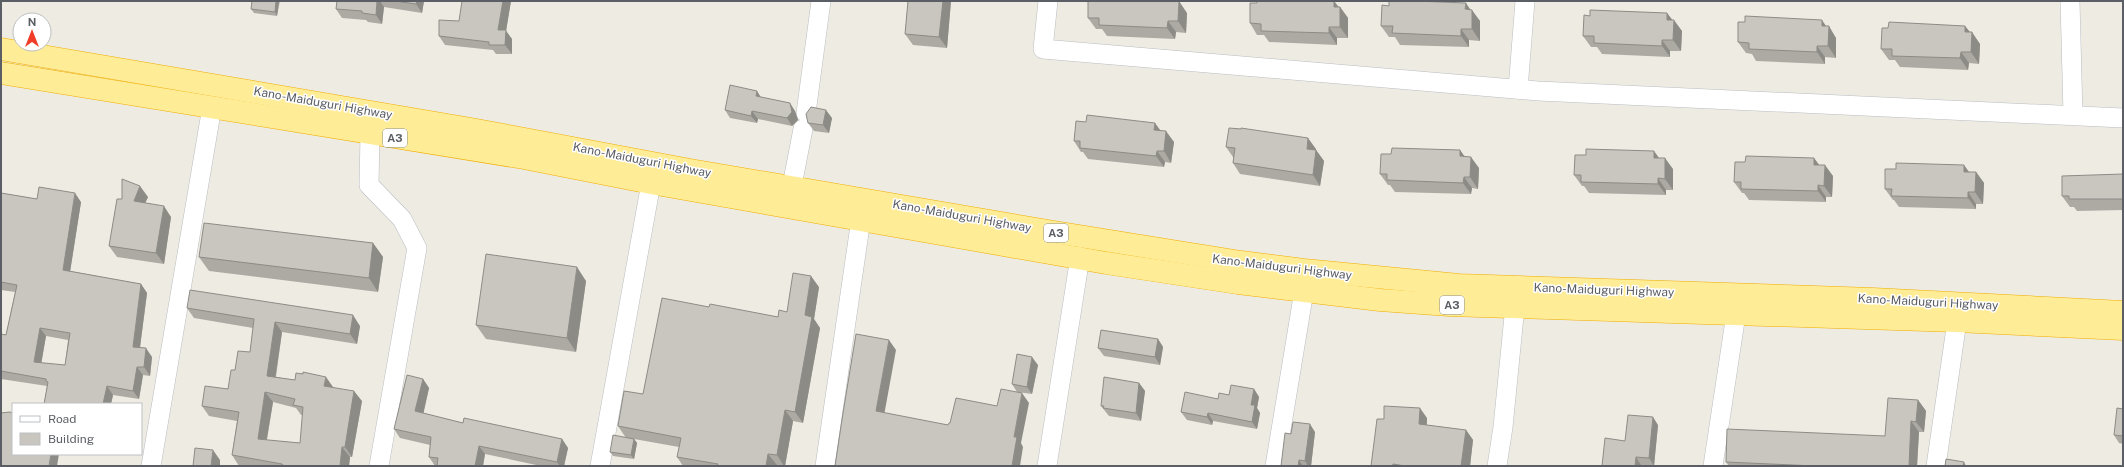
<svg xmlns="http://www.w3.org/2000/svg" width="2124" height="467" font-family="'Public Sans',sans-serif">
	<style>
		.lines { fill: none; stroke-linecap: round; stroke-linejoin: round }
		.minor-casing { stroke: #babcc2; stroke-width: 20 }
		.trunk-casing { stroke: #f0ad00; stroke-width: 23 }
		.minor { stroke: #fff; stroke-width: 19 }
		.trunk { stroke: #ffec97; stroke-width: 22 }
		.wall { fill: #adaaa4; fill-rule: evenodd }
		.shaded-wall { fill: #8d8b86 }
		.building { fill: #c9c6bf; stroke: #8d8b86; fill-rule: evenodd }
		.labels { text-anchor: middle; stroke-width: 3; stroke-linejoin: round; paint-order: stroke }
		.shield { fill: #fff; stroke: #8c8e92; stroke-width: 1 }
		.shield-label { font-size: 11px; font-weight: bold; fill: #5b5e64 }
		.street-label { font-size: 12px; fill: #5b5e64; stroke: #fff }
	</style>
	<rect width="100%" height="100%" fill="#eeece2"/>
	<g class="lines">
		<g class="minor-casing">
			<g id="minor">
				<polyline points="1048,1 1043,49 1538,91 2123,118"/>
				<polyline points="2070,1 2073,115"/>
				<polyline points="1518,89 1525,1"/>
				<polyline points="806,113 821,1"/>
				<polyline points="370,134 369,185 402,219 417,248 379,466"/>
				<polyline points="789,201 803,129"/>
				<polyline points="151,466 212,107"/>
				<polyline points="600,466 651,183"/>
				<polyline points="825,466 861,219"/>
				<polyline points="1047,466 1080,257"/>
				<polyline points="1275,466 1304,291"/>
				<polyline points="1497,466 1503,427 1515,306"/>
				<polyline points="1713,466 1736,314"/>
				<polyline points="1936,466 1957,321"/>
			</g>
		</g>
		<g class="trunk-casing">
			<g id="trunk">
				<polyline points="1,49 471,129 690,170 1048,231 1241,262 1304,270 1459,285 1873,299 2123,312"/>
				<polyline points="1,73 524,158 651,183 1106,263 1238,283 1380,300 1449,305 1957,321 2123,329"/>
			</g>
		</g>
		<use href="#minor" class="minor"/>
		<use href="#trunk" class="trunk"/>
	</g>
	<g class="wall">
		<polygon points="280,1 277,16 254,13 251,9"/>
		<polygon points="337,1 424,1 422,13 384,7 382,24 368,22 366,20 342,18 336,9"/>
		<polygon points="511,1 506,31 512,39 512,54 496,54 493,50 445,45 439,36 459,21"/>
		<polygon points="908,1 951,1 947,48 913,45 905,34"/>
		<polygon points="1334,1 1339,7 1340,7 1348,18 1348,38 1337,38 1337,45 1269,42 1264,35 1257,35 1250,23"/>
		<polygon points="1389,6 1470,10 1480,21 1480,41 1469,40 1469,47 1400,45 1395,37 1389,37 1381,26"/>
		<polygon points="1187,13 1186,33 1176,32 1175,39 1107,36 1102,29 1096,29 1088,18"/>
		<polygon points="1667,13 1672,20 1682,31 1681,51 1670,51 1670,57 1602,54 1597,47 1591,47 1583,36 1590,16"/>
		<polygon points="1827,26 1836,38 1836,58 1825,57 1825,64 1756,61 1752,54 1746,53 1738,42"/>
		<polygon points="1965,26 1980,44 1979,64 1969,63 1968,70 1900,67 1895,60 1889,60 1881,49 1888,28"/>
		<polygon points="761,97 795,111 798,120 792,126 758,119 757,123 730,118 725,110"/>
		<polygon points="832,118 829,133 814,131 808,123"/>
		<polygon points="1160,130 1174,142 1171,163 1165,162 1164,167 1088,159 1083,152 1081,152 1074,141"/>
		<polygon points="1226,147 1316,149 1316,150 1324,161 1320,186 1240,174 1233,163 1233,157"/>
		<polygon points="1460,150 1464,157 1479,168 1478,189 1472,188 1471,194 1395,192 1390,185 1388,185 1380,174 1391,154"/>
		<polygon points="1659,158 1673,169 1673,190 1666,190 1666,195 1589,193 1584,186 1582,186 1574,175"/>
		<polygon points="1814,158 1819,165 1833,176 1832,197 1826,197 1826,202 1749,200 1744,193 1742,193 1734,182 1745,162"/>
		<polygon points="1969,172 1976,172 1984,183 1983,204 1976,204 1976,209 1899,207 1894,200 1893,200 1885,189"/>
		<polygon points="2123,174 2123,210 2077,211 2074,207 2070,207 2062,196"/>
		<path d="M 1,193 L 37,199 L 81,202 L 70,271 L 141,284 L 147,293 L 140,347 L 152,357 L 150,376 L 143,375 L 139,399 L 113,395 L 111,404 L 44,404 L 47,386 L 1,379 L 1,334 L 6,335 L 15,292 L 1,290 ZM 46,336 L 68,340 L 65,365 L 41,363 Z"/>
		<polygon points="148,197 145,203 171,217 164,264 117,257 109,246 122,199"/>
		<polygon points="373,243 383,257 378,292 209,271 199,257"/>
		<polygon points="586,281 576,352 486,339 476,325"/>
		<polygon points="819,287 814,319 820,328 803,423 793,421 785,466 777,465 776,466 683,466 677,457 679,447 634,439 637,443 634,459 613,456 610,452 626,438 618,426 643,394 709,307 778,317 787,312"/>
		<path d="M 187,308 L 360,326 L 357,344 L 282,332 L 276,377 L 333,387 L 333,388 L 362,401 L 352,457 L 350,457 L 349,466 L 239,466 L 232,455 L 237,421 L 209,416 L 202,406 L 228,389 L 235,370 L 250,352 L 253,328 L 194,318 ZM 273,402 L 296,408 L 301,415 L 303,415 L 300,443 L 267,440 Z"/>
		<polygon points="1158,339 1163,347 1160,365 1104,356 1098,348"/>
		<polygon points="1038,365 1032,394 1017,392 1012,384"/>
		<polygon points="423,379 429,388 423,413 463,423 562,439 568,448 564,466 541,466 485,454 483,466 435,466 429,457 430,445 400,438 394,429"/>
		<polygon points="1139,383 1145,391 1141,421 1109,416 1101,406"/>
		<polygon points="1254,389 1259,397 1257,408 1260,413 1257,429 1213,421 1212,425 1187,420 1181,412 1229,395"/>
		<polygon points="1918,400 1926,411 1924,432 1919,432 1917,466 1729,466 1726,462 1885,436"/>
		<polygon points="2123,409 2123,444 2119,443 2114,435"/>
		<polygon points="1427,418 1427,425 1466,430 1473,440 1470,466 1371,466 1384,419"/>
		<polygon points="1658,425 1654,466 1641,465 1641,466 1625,441"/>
		<polygon points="1315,432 1311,466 1281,466"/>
	</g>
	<g class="shaded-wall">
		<polygon points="276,1 279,1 277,16 275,12"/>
		<polygon points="377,1 380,1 384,7 382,24 376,15"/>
		<polygon points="417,1 424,1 422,13 416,4"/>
		<polygon points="503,1 511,1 506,31 512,39 512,54 505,45 498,30"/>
		<polygon points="943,1 951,1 947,48 939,37"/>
		<polygon points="1179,1 1187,13 1186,33 1178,21"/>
		<polygon points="1334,1 1340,10 1340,7 1348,18 1348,38 1340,27 1334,7"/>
		<polygon points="1466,3 1472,12 1472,10 1480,21 1480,41 1472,29 1465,9"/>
		<polygon points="1667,13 1674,22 1674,20 1682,31 1681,51 1673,40 1667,20"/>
		<polygon points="1822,20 1828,29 1829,26 1836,38 1836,58 1828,46 1822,26"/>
		<polygon points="1168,21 1176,32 1175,39 1167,28"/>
		<polygon points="1965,26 1972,35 1972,32 1980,44 1979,64 1971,52 1965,32"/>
		<polygon points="1329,27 1337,38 1337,45 1329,33"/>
		<polygon points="1461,29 1469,40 1469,47 1461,36"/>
		<polygon points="1662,40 1670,51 1670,57 1662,46"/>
		<polygon points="1817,46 1825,57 1825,64 1817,52"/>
		<polygon points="1961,52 1969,63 1968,70 1960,58"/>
		<polygon points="757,91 762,99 756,96"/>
		<polygon points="790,103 795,111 798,120 792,126 787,118"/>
		<polygon points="826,110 832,118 829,133 823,125"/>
		<polygon points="752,111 758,119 757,123 751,116"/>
		<polygon points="1155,123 1163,134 1154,130"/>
		<polygon points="1166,131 1174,142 1171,163 1164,151"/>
		<polygon points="1308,138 1316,149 1314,160 1307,149"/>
		<polygon points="1316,150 1324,161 1320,186 1313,175"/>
		<polygon points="1460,150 1468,161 1460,156"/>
		<polygon points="1157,151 1165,162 1164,167 1156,156"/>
		<polygon points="1654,151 1662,162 1654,158"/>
		<polygon points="1471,157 1479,168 1478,189 1470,177"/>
		<polygon points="1665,158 1673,169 1673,190 1665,179"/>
		<polygon points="1814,158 1822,169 1814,165"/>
		<polygon points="1825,165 1833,176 1832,197 1824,186"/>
		<polygon points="1964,165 1972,176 1964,172"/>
		<polygon points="1976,172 1984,183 1983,204 1975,192"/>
		<polygon points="1464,177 1472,188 1471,194 1463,183"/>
		<polygon points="1658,178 1666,190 1666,195 1658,184"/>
		<polygon points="1818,185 1826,197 1826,202 1818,191"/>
		<polygon points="140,186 148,197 141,212 134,201"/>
		<polygon points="1968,192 1976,204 1976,209 1968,198"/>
		<polygon points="75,193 81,202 69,279 63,270"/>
		<polygon points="164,206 171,217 164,264 156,253"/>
		<polygon points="373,243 383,257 378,292 369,278"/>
		<polygon points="577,267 586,281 576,352 567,338"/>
		<polygon points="811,276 819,287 814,319 820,328 803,423 795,412 805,315"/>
		<polygon points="141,284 147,293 139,355 133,347"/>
		<polygon points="353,315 360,326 357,344 350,334"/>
		<polygon points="275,322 282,332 274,386 267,376"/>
		<polygon points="40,328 46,336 40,371 34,362"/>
		<polygon points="1158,339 1163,347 1160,365 1155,357"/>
		<polygon points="889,340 896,350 883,421 876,411"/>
		<polygon points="146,348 152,357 150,376 144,367"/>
		<polygon points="1032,357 1038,365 1032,394 1027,387"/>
		<polygon points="137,367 143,375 139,399 133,391"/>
		<polygon points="326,377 333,387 331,396 324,386"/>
		<polygon points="423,379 429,388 422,420 415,411"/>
		<polygon points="1139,383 1145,391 1141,421 1136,413"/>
		<polygon points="107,386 113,395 111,404 103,404"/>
		<polygon points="1254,389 1259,397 1257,408 1260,413 1257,429 1252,422 1251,405"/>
		<polygon points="354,391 362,401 352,457 345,447"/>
		<polygon points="265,392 273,402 265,449 258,439"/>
		<polygon points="1022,393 1029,403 1021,443 1023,447 1020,466 1012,466 1014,437"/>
		<polygon points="1918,400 1926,411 1924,432 1916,422"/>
		<polygon points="1420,408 1427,418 1426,434 1419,424"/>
		<polygon points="785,410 793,421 785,466 784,466 777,455"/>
		<polygon points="1208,413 1213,421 1212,425 1207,417"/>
		<polygon points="1653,417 1658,425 1654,466 1649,458"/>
		<polygon points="1911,421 1919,432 1917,466 1909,466"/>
		<polygon points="1310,424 1315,432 1311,466 1308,466 1305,461"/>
		<polygon points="1466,430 1473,440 1470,466 1461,466"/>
		<polygon points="562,439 568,448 564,466 560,466 557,462"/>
		<polygon points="634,439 637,443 634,459 631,455"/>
		<polygon points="479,446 485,454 483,466 475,466"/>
		<polygon points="342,447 350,457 349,466 340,466"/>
		<polygon points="213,450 220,460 220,466 211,466"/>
		<polygon points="51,454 59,454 57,466 49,466"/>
		<polygon points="768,454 777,465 776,466 766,466"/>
		<polygon points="1636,457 1641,465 1641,466 1635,466"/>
		<polygon points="1299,460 1303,466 1298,466"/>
		<polygon points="1964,462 1966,466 1963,466"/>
	</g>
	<g class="building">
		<polygon points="252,1 276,1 275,12 251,9"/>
		<polygon points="337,1 377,1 376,15 362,13 362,11 336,9"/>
		<polygon points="395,1 417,1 416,4"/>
		<polygon points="462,1 503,1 498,30 506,30 505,45 489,45 489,42 439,36 439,20 459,21"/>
		<polygon points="908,1 943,1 939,37 905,34"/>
		<polygon points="1088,1 1179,1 1178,21 1168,21 1167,28 1099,25 1099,18 1088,18"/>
		<polygon points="1257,1 1334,1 1334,7 1340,7 1340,27 1329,27 1329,33 1261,31 1261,24 1250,23 1250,3 1257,3"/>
		<polygon points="1389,1 1415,1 1466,3 1465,9 1472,10 1472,29 1461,29 1461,36 1392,33 1393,26 1381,26 1382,5 1389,6"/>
		<polygon points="1590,10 1667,13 1667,20 1674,20 1673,40 1662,40 1662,46 1594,43 1594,36 1583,36 1584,15 1590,16"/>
		<polygon points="1745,16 1822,20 1822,26 1829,26 1828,46 1817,46 1817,52 1749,49 1749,43 1738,42 1738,22 1745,22"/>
		<polygon points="1889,22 1965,26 1965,32 1972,32 1971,52 1961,52 1960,58 1892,56 1892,49 1881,49 1882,28 1888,28"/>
		<polygon points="730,85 757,91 756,96 790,103 792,112 787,118 752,111 751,116 725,110"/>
		<polygon points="811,107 826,110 823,125 808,123 806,114"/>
		<polygon points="1087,115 1155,123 1154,130 1166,131 1164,151 1157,151 1156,156 1080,148 1080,141 1074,141 1076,121 1086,122"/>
		<polygon points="1229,128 1241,129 1241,128 1308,138 1307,149 1316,150 1313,175 1233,163 1235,148 1226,147"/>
		<polygon points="1392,148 1460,150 1460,156 1471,157 1470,177 1464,177 1463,183 1387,180 1387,174 1380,174 1381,154 1391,154"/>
		<polygon points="1586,149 1654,151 1654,158 1665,158 1665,179 1658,178 1658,184 1581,182 1581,175 1574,175 1575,155 1586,155"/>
		<polygon points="1746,156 1814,158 1814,165 1825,165 1824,186 1818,185 1818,191 1741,189 1741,182 1734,182 1735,162 1745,162"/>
		<polygon points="1896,163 1964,165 1964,172 1976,172 1975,192 1968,192 1968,198 1891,196 1892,189 1885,189 1885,169 1896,169"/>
		<polygon points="2123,174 2123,199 2069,199 2069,196 2062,196 2062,176"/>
		<polygon points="122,179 140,186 134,201 164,206 156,253 109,246 117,199 122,199"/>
		<path d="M 39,187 L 75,193 L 63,270 L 141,284 L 133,347 L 146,348 L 144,367 L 137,367 L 133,391 L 107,386 L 103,404 L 44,404 L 48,382 L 46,381 L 46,379 L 1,371 L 1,334 L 6,335 L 17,285 L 1,282 L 1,193 L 37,199 ZM 40,328 L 70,333 L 65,365 L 34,362 Z"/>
		<polygon points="204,223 373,243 369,278 199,257"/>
		<polygon points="486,254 577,267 567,338 476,325"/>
		<polygon points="793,273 811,276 805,315 812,317 795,412 785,410 777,455 768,454 766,466 717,466 718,464 677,457 681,438 618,426 624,391 643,394 662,298 709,307 710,304 778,317 779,310 787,312"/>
		<path d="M 190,290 L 353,315 L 350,334 L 275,322 L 267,376 L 295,380 L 296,373 L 303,374 L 303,372 L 326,377 L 324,386 L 354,391 L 345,447 L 342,447 L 340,466 L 288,466 L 282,465 L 282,464 L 232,455 L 239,412 L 202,406 L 205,386 L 228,389 L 231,370 L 235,370 L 238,351 L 250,352 L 254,319 L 187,308 ZM 265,392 L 295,399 L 293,405 L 303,407 L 300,443 L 258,439 Z"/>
		<polygon points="1101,330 1158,339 1155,357 1098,348"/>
		<polygon points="856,334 889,340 876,411 948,425 949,423 950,423 956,398 997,406 1001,389 1022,393 1014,437 1017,437 1012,466 835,466 843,413"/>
		<polygon points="1017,354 1032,357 1027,387 1012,384"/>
		<polygon points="407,375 423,379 415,411 463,423 464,418 562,439 557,462 479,446 475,466 437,466 438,458 429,457 431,437 394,429"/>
		<polygon points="1104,377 1139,383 1136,413 1103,408 1104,406 1101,406"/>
		<polygon points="1231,385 1254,389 1251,405 1255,405 1252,422 1208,413 1207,417 1181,412 1185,392 1218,399 1219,393 1229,395"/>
		<polygon points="1888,398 1918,400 1916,422 1911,421 1909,466 1815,466 1726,462 1727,429 1885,436"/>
		<polygon points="1384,406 1420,408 1419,424 1466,430 1461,466 1405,466 1393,464 1392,466 1371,466 1377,419 1384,419"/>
		<polygon points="2117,408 2123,409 2123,436 2114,435"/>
		<polygon points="10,412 13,413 13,454 51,454 49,466 1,466 1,413"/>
		<polygon points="1628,415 1653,417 1649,458 1636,457 1635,466 1602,466 1605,438 1625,441"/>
		<polygon points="1293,422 1310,424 1305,461 1299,460 1298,466 1281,466 1285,433 1291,434"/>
		<polygon points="613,435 634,439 631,455 610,452"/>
		<polygon points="195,448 213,450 211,466 193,466"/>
		<polygon points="1946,459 1964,462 1963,466 1945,466"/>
	</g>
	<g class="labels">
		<g class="shield">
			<rect x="383" y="129" width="24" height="18" rx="3"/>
			<rect x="1044" y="224" width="24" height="18" rx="3"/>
			<rect x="1440" y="296" width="24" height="18" rx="3"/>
		</g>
		<g class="shield-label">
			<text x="395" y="142">A3</text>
			<text x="1056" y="237">A3</text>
			<text x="1452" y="309">A3</text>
		</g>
		<g class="street-label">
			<text transform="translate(323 103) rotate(10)" y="4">Kano-Maiduguri Highway</text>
			<text transform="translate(642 160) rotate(11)" y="4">Kano-Maiduguri Highway</text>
			<text transform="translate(962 216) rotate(10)" y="4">Kano-Maiduguri Highway</text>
			<text transform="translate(1282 267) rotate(7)" y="4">Kano-Maiduguri Highway</text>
			<text transform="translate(1604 290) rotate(2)" y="4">Kano-Maiduguri Highway</text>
			<text transform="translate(1928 302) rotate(3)" y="4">Kano-Maiduguri Highway</text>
		</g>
	</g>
	<rect width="2124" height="467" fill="none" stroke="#5b5e64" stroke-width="4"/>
	<rect x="12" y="403" width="130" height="52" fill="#ffffff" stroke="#bdbfc1"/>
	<rect x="20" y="416" width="20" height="6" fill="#ffffff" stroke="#bdbfc1"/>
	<text x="48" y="423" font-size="12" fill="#5b5e64">Road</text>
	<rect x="20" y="433" width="20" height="12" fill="#c9c6bf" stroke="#bdbfc1"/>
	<text x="48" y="443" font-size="12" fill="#5b5e64">Building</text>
	<g transform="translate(32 32)"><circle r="19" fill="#ffffff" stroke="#bdbfc1"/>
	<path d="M0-3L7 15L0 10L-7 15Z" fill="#ef3d27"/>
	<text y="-6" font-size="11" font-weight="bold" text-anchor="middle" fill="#5b5e64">N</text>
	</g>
</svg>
